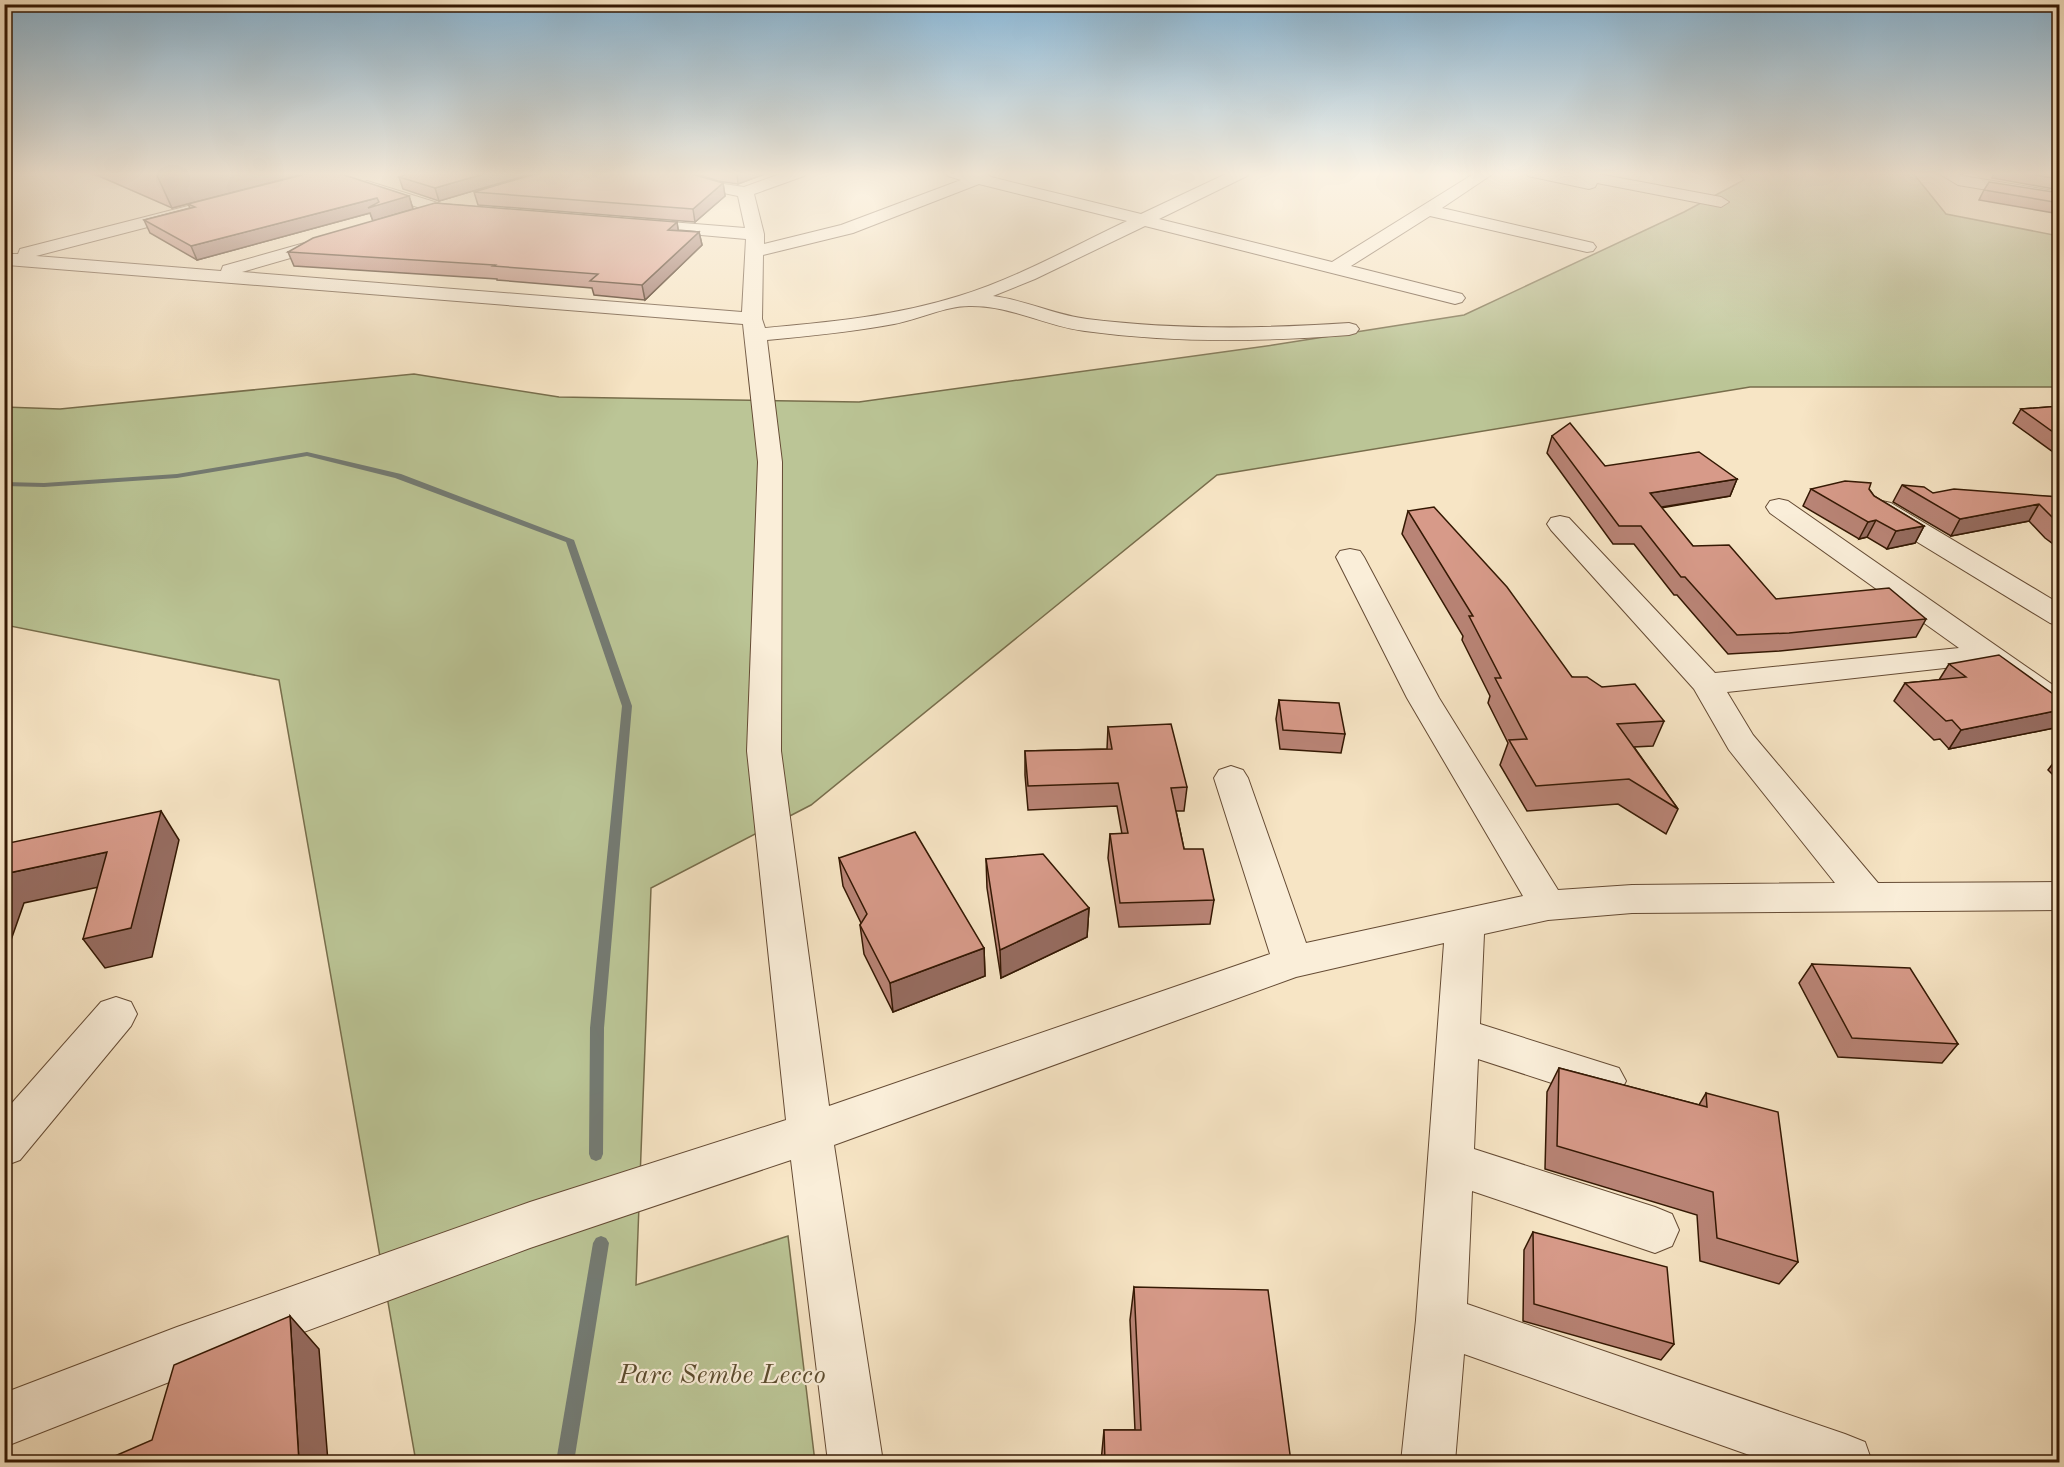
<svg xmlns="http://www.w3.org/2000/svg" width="2064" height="1467" font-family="'Old Standard TT',serif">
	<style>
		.green { fill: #bbc596; stroke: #786e4c; stroke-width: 1.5 }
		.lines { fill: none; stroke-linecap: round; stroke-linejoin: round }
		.stream { fill: #747b73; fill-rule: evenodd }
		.street-casing { stroke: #654b34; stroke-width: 2 }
		.street { fill: #faeed9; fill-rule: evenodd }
		.wall { fill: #b98476; stroke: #341803; stroke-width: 1.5 }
		.shaded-wall { fill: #966c60; stroke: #341803; stroke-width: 1.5 }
		.building { fill: #d79a89; stroke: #341803; stroke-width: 1.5 }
		.labels { text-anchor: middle; stroke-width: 4.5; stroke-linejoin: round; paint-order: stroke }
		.near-park-label { font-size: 27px; font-style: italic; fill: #5c4c2f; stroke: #faeed9 }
	</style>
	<rect width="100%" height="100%" fill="#f7e5c5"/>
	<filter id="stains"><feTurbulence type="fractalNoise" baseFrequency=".00333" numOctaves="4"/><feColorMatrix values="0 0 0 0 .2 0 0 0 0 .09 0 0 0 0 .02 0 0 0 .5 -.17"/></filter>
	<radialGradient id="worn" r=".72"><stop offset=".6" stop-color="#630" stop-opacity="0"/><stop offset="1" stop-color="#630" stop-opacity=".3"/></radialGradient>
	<polygon class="green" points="1738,173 1913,173 1946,214 2059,236 2059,387 1750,387 1217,475 811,805 651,888 636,1285 788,1236 815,1462 416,1462 279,680 5,625 5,407 60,409 414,374 559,397 859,402 1273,345 1464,315 1684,212 1744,180"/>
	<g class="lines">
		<g class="stream">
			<polygon points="307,452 401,474 574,540 632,706 604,1028 603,1154 601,1159 596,1161 591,1159 589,1154 590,1028 622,706 566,542 395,478 307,456 177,478 44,487 4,486 4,482 44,483 177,474"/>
			<polygon points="601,1236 606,1238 609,1243 574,1462 556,1462 593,1243 596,1238"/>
		</g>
		<g class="street-casing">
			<g id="street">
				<path d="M 662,173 L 687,173 L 717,183 L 744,187 L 783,173 L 806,173 L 804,176 L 754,194 L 764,234 L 764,244 L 841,225 L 961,180 L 948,176 L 946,173 L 987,173 L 991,177 L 1141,214 L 1228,173 L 1249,173 L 1247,176 L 1159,219 L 1332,262 L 1475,173 L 1494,173 L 1442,208 L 1593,243 L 1596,247 L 1593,251 L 1587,252 L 1430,216 L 1351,266 L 1462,294 L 1465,298 L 1462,302 L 1455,304 L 1145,226 L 1035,279 L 993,296 C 1025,300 1055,315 1087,319 C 1174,330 1261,329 1349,323 L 1356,325 L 1359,329 L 1356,333 L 1349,335 C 1260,342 1173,343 1085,331 C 1045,326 1010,305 969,306 C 946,306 917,320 894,324 C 852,332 810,336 767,340 L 782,462 L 781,751 L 829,1106 L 1270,954 L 1214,778 L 1219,770 L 1231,766 L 1243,770 L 1248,778 L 1306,943 L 1523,896 L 1407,698 L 1336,557 L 1340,551 L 1350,549 L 1360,551 L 1364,557 L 1439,698 L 1558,890 L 1632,885 L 1835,883 L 1729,750 L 1694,689 L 1551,530 L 1547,524 L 1551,518 L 1560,516 L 1569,518 L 1715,673 L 1959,648 L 1770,513 L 1766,507 L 1770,501 L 1779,499 L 1788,501 L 2060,690 L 2060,715 L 2049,712 L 1981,664 L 1727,692 L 1753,735 L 1878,883 L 2060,882 L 2060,910 L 1632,913 L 1548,920 L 1484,934 L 1480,1024 L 1619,1068 L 1626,1081 L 1619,1094 L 1604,1100 L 1478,1059 L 1474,1149 L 1655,1207 L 1672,1214 L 1679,1230 L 1672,1246 L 1655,1253 L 1472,1191 L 1467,1304 L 1845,1434 L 1865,1442 L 1872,1462 L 1769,1462 L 1464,1354 L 1455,1462 L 1401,1462 L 1416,1320 L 1444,943 L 1296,977 L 834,1145 L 883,1462 L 828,1462 L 791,1160 L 530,1248 L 177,1379 L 4,1447 L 4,1393 L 177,1327 L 530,1202 L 786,1120 L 747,751 L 758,462 L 743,324 L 7,265 L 4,264 L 4,254 L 18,254 L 20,249 L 188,206 L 194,207 L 196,211 L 194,215 L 36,256 L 221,271 L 223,266 L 333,235 L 339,236 L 342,240 L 339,244 L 242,272 L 742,312 L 746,239 L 633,229 L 627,228 L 624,224 L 627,220 L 633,219 L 745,228 L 738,196 L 709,190 L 664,176 ZM 979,184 L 1127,221 C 1072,247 1017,278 959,296 C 896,316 830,322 765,328 L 762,319 L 763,255 L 853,233 Z"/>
				<polygon points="1526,173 1593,173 1721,197 1729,202 1721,207 1597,183 1595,187 1589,189 1528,176"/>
				<polygon points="1938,173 1958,173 1963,176 2060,192 2060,202 1958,185"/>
				<polygon points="367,181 441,204 477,207 479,211 477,215 471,216 439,214 361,189 359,186 361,183"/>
				<polygon points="1882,501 1891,503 2060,604 2060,626 2050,623 1873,515 1869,509 1873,503"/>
				<polygon points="116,997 131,1002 137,1014 131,1026 20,1160 4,1166 4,1112 101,1002"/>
			</g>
		</g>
		<use href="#street" class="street"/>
	</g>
	<g class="wall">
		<polygon points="92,173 307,173 172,208"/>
		<polygon points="534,173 439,201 403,189 399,177"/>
		<polygon points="694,173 767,173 738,184 718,181"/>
		<polygon points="1994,173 2060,173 2060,190 1992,178"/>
		<polygon points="723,183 725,196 695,222 478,205 474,192"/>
		<polygon points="1984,190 2060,193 2060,214 1979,200"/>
		<polygon points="409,196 413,209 373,221 370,213 197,260 150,233 144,220 190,208 188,204"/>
		<polygon points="677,222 678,230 699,232 702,245 645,300 594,295 592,288 497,280 497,279 294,266 288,252"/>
		<polygon points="2060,406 2060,457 2013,423 2021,409"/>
		<polygon points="1552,436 1605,466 1737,479 1730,496 1661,508 1693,546 1776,599 1926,619 1916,637 1780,651 1728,654 1677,595 1674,595 1634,544 1613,544 1547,453"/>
		<polygon points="1902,485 1933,493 2060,497 2060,549 2045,538 2029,521 1951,536 1893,502"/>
		<polygon points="1811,489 1869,489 1874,496 1924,526 1915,543 1887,549 1867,537 1859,539 1803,506"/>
		<polygon points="1408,511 1572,677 1602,687 1664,721 1653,746 1634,747 1678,809 1666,834 1618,804 1527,811 1500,765 1508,743 1488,703 1490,696 1462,640 1463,636 1402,534"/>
		<polygon points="1949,664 2060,699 2060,725 2059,727 1949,749 1940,739 1934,740 1894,701 1905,683 1939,680"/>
		<polygon points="1279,700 1345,734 1341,753 1280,749 1276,719"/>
		<polygon points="1108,727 1187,787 1184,811 1176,811 1184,849 1214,900 1210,924 1119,927 1108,858 1110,834 1122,834 1117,806 1028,810 1025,775 1025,751 1107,749"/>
		<polygon points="2060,754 2060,782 2048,770"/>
		<polygon points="839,858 984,948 985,976 893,1012 864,954 860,925 861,923 843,886"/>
		<polygon points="986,859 1089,908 1087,937 1001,978 987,888"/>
		<polygon points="1812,964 1958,1044 1942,1063 1838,1057 1799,983"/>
		<polygon points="1559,1068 1699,1105 1706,1093 1798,1262 1779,1284 1700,1261 1697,1215 1545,1169 1547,1092"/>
		<polygon points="1533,1232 1674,1344 1661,1360 1523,1321 1524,1250"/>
		<polygon points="1134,1287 1291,1462 1101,1462 1104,1430 1135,1430 1130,1320"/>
	</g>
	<g class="shaded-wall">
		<polygon points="156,173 307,173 172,208"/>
		<polygon points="487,173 534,173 439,201 435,188"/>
		<polygon points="737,173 767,173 738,184"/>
		<polygon points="723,183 725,196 695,222 693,209"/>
		<polygon points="409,196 413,209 373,221 370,213 197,260 191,246 377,198"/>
		<polygon points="677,222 679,236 668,230"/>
		<polygon points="699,232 702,245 645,300 642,285"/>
		<polygon points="1737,479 1730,496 1643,510 1650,493"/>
		<polygon points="2039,504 2029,521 1951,536 1960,519"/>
		<polygon points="1876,520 1867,537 1859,539 1868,522"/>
		<polygon points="1924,526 1915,543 1887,549 1896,531"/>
		<polygon points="2060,710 2059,727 1949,749 1961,730"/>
		<polygon points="161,811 179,840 152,957 105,968 83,939"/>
		<polygon points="107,852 127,881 24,903 4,960 4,874"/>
		<polygon points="1089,908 1087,937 1001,978 1000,950"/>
		<polygon points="984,948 985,976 893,1012 890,983"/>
		<polygon points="290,1316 319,1349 328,1462 299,1462"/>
	</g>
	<g class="building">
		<polygon points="310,173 338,173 409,196 368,208 379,202 377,198 191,246 144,220 195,207 188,204"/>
		<polygon points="411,173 487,173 435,188 399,177"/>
		<polygon points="538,173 688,173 723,183 693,209 474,192"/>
		<polygon points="2022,173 2060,173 2060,179"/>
		<polygon points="1989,182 2060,193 2060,203 1984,190"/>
		<polygon points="435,203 677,222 668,230 699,232 642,285 590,281 598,274 493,266 495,265 288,252 313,238"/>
		<polygon points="2060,406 2060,437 2021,409"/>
		<polygon points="1570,423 1605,466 1699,452 1737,479 1650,493 1693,546 1729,545 1776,599 1889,588 1926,619 1789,633 1737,635 1685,577 1681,577 1641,526 1619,526 1552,436"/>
		<polygon points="1845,481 1871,483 1869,489 1874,496 1924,526 1896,531 1876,520 1868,522 1811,489"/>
		<polygon points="1902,485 1924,487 1933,493 1954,489 2060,497 2060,524 2056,521 2039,504 1960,519"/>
		<polygon points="1434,507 1507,587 1572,677 1587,677 1602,687 1635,684 1664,721 1617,724 1678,809 1629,779 1536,786 1509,740 1527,739 1495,678 1501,678 1469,616 1473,616 1408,511"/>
		<polygon points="1999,655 2060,699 2060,710 1961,730 1952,720 1946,721 1905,683 1966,677 1949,664"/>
		<polygon points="1279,700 1339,703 1345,734 1283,730"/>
		<polygon points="1171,724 1187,787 1171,788 1184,849 1203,849 1214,900 1120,903 1110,834 1128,833 1118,783 1028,786 1025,751 1112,749 1108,727"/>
		<polygon points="161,811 131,928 83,939 107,852 4,874 4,844"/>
		<polygon points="915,832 984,948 890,983 860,925 867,914 839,858"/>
		<polygon points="1043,854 1089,908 1000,950 986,859"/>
		<polygon points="1812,964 1910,968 1958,1044 1852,1038"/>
		<polygon points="1559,1068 1707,1107 1706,1093 1778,1112 1798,1262 1717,1238 1713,1192 1557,1146"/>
		<polygon points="1533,1232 1667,1267 1674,1344 1534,1304"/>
		<polygon points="1134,1287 1268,1290 1291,1462 1105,1462 1104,1430 1141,1430"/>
		<polygon points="290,1316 299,1462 101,1462 152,1440 174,1365"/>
	</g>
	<linearGradient id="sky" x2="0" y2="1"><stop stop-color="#8bb8d7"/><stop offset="0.46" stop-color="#fbf3e5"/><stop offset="1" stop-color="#fbf3e5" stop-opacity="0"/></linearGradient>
	<rect width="2064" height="378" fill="url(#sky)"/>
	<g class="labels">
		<g class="near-park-label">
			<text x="722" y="1383">Parc Sembe Lecco</text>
		</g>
	</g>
	<rect width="2064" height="1467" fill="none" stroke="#f7e5c5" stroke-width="24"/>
	<rect x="6" y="6" width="2052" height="1455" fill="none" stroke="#341803" stroke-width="3"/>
	<rect x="12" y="12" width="2040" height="1443" fill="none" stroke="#341803" stroke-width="1.5"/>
	<rect width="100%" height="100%" filter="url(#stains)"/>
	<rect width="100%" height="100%" fill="url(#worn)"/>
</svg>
